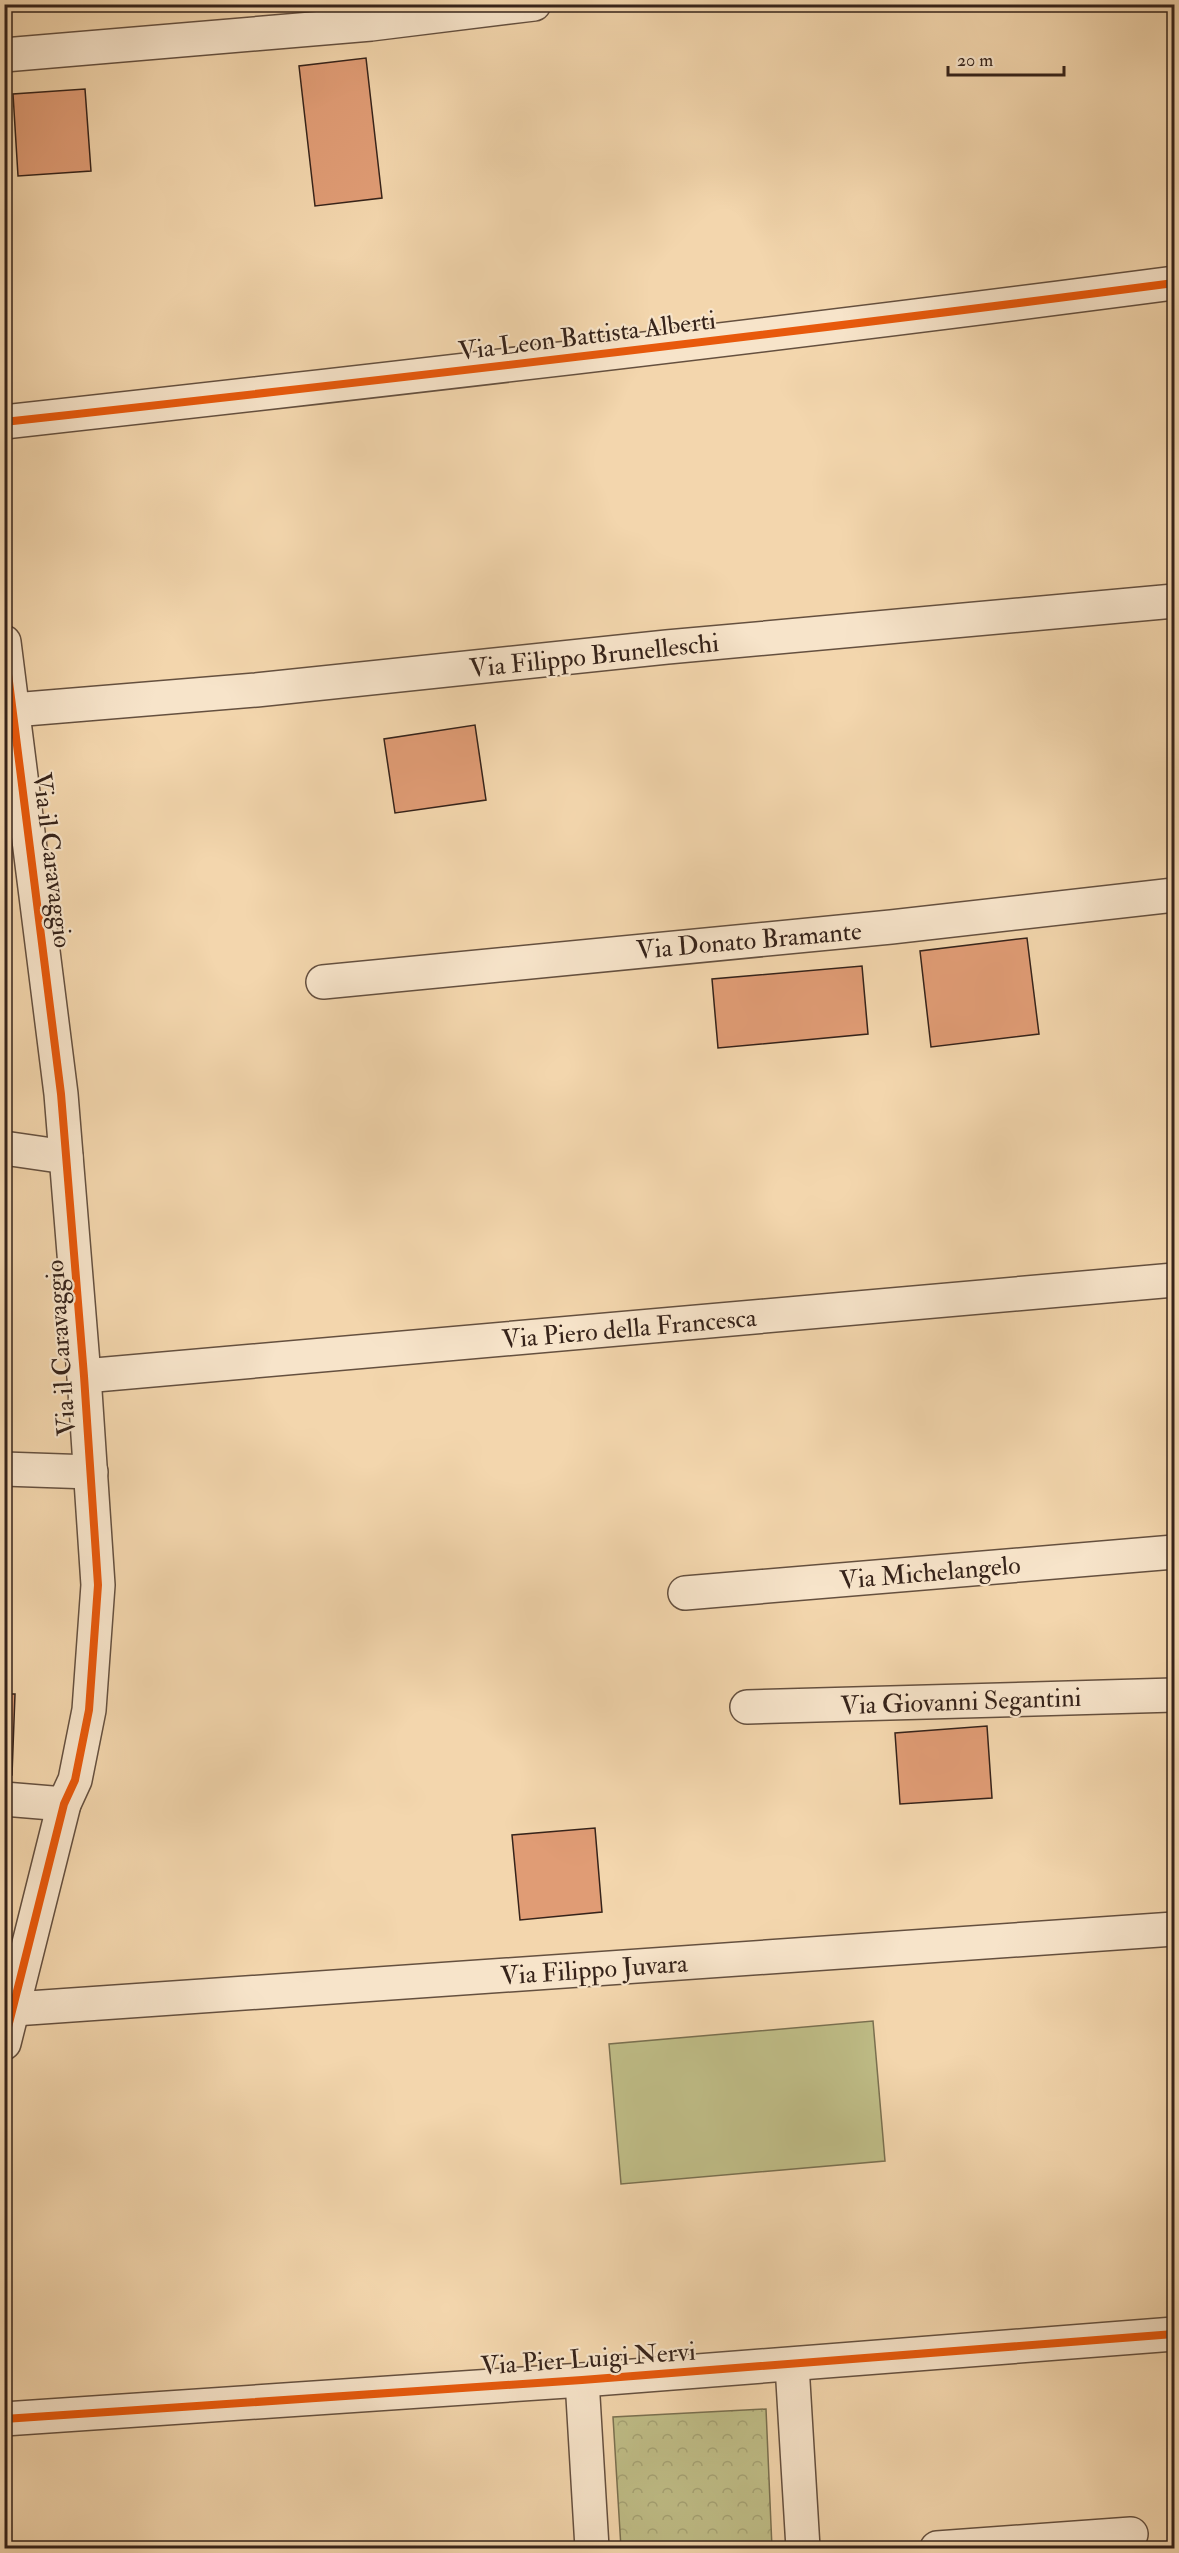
<svg xmlns="http://www.w3.org/2000/svg" width="1179" height="2553" font-family="'IM FELL Double Pica',serif">
	<style>
		.park { fill: url(#park-crowns); stroke: #7a7050; stroke-width: 1.5 }
		.pitch { fill: #bfbd87; stroke: #7a7050; stroke-width: 1.5 }
		.building { fill: #e09c75; stroke: #36231a; stroke-width: 1.5 }
		.lines { fill: none; stroke-linecap: round; stroke-linejoin: round }
		.minor-casing { stroke: #65503f; stroke-width: 36 }
		.minor { stroke: #f7e4ca; stroke-width: 33 }
		.cycleway-casing { stroke: #f7e4ca; stroke-width: 11 }
		.cycleway { stroke: #e8590c; stroke-width: 8 }
		.labels { text-anchor: middle; stroke-width: 4.5; stroke-linejoin: round; paint-order: stroke }
		.street-label { font-size: 26px; fill: #36231a; stroke: #f7e4ca }
	</style>
	<defs>
		<pattern id="park-crowns" width="20" height="18" patternUnits="userSpaceOnUse" patternTransform="scale(1.5)"><rect width="20" height="18" fill="#bfbd87"/><path d="M2 6a3 3 0 1 1 6 0M12 15a3 3 0 1 1 6 0" fill="none" stroke="#a5a274"/></pattern>
	</defs>
	<rect width="100%" height="100%" fill="#f3d6ad"/>
	<filter id="stains"><feTurbulence type="fractalNoise" baseFrequency=".00333" numOctaves="4"/><feColorMatrix values="0 0 0 0 .2 0 0 0 0 .09 0 0 0 0 .02 0 0 0 .5 -.17"/></filter>
	<radialGradient id="worn" r=".72"><stop offset=".6" stop-color="#630" stop-opacity="0"/><stop offset="1" stop-color="#630" stop-opacity=".3"/></radialGradient>
	<polygon class="park" points="766,2409 772,2548 621,2548 613,2417"/>
	<polygon class="pitch" points="873,2021 885,2161 621,2184 609,2044"/>
	<g class="building">
		<polygon points="366,58 382,198 315,206 299,66"/>
		<polygon points="85,89 91,171 18,176 13,94"/>
		<polygon points="475,725 486,800 395,813 384,739"/>
		<polygon points="1027,938 1039,1034 931,1047 920,951"/>
		<polygon points="862,966 868,1034 718,1048 712,979"/>
		<polygon points="4,1694 15,1694 12,1775 4,1774"/>
		<polygon points="987,1726 992,1798 900,1804 895,1733"/>
		<polygon points="595,1828 602,1912 520,1920 512,1835"/>
	</g>
	<g class="lines">
		<g class="minor-casing">
			<g id="minor">
				<polyline points="4,55 371,24 534,4"/>
				<path d="M 4,422 C 395,379 785,334 1174,283"/>
				<polyline points="4,642 61,1094 84,1376 98,1585 89,1710 75,1780 64,1804 4,2043"/>
				<polyline points="13,710 256,690 667,647 1174,601"/>
				<polyline points="323,982 891,927 1174,895"/>
				<polyline points="4,1148 66,1157"/>
				<polyline points="84,1376 1174,1280"/>
				<polyline points="4,1469 91,1472"/>
				<polyline points="685,1593 1174,1552"/>
				<polyline points="747,1707 1174,1695"/>
				<polyline points="4,1799 64,1804"/>
				<polyline points="14,2009 1174,1929"/>
				<polyline points="792,2365 803,2548"/>
				<polyline points="582,2380 592,2548"/>
				<polyline points="4,2419 582,2380 1174,2334"/>
				<polyline points="937,2548 1131,2534"/>
			</g>
		</g>
		<use href="#minor" class="minor"/>
		<g class="cycleway-casing">
			<g id="cycleway">
				<path d="M 4,422 C 395,379 785,334 1174,283"/>
				<polyline points="4,642 61,1094 84,1376 98,1585 89,1710 75,1780 64,1804 4,2043"/>
				<polyline points="4,2419 582,2380 1174,2334"/>
			</g>
		</g>
		<use href="#cycleway" class="cycleway"/>
	</g>
	<g class="labels">
		<g class="street-label">
			<text transform="translate(587 335) rotate(-7)" y="9">Via Leon Battista Alberti</text>
			<text transform="translate(594 655) rotate(-6)" y="9">Via Filippo Brunelleschi</text>
			<text transform="translate(53 860) rotate(83)" y="9">Via il Caravaggio</text>
			<text transform="translate(749 940) rotate(-5)" y="9">Via Donato Bramante</text>
			<text transform="translate(629 1328) rotate(-5)" y="9">Via Piero della Francesca</text>
			<text transform="translate(60 1348) rotate(-94)" y="9">Via il Caravaggio</text>
			<text transform="translate(930 1572) rotate(-5)" y="9">Via Michelangelo</text>
			<text transform="translate(961 1701) rotate(-2)" y="9">Via Giovanni Segantini</text>
			<text transform="translate(594 1969) rotate(-4)" y="9">Via Filippo Juvara</text>
			<text transform="translate(588 2358) rotate(-4)" y="9">Via Pier Luigi Nervi</text>
		</g>
	</g>
	<rect width="1179" height="2553" fill="none" stroke="#f3d6ad" stroke-width="24"/>
	<rect x="6" y="6" width="1167" height="2541" fill="none" stroke="#36231a" stroke-width="3"/>
	<rect x="12" y="12" width="1155" height="2529" fill="none" stroke="#36231a" stroke-width="1.5"/>
	<path d="M948 66v9h116v-9" fill="none" stroke="#36231a" stroke-width="3"/>
	<text x="957" y="66" font-size="18" fill="#36231a" stroke="#f7e4ca" stroke-width="4.5" paint-order="stroke">20 m</text>
	<rect width="100%" height="100%" filter="url(#stains)"/>
	<rect width="100%" height="100%" fill="url(#worn)"/>
</svg>
